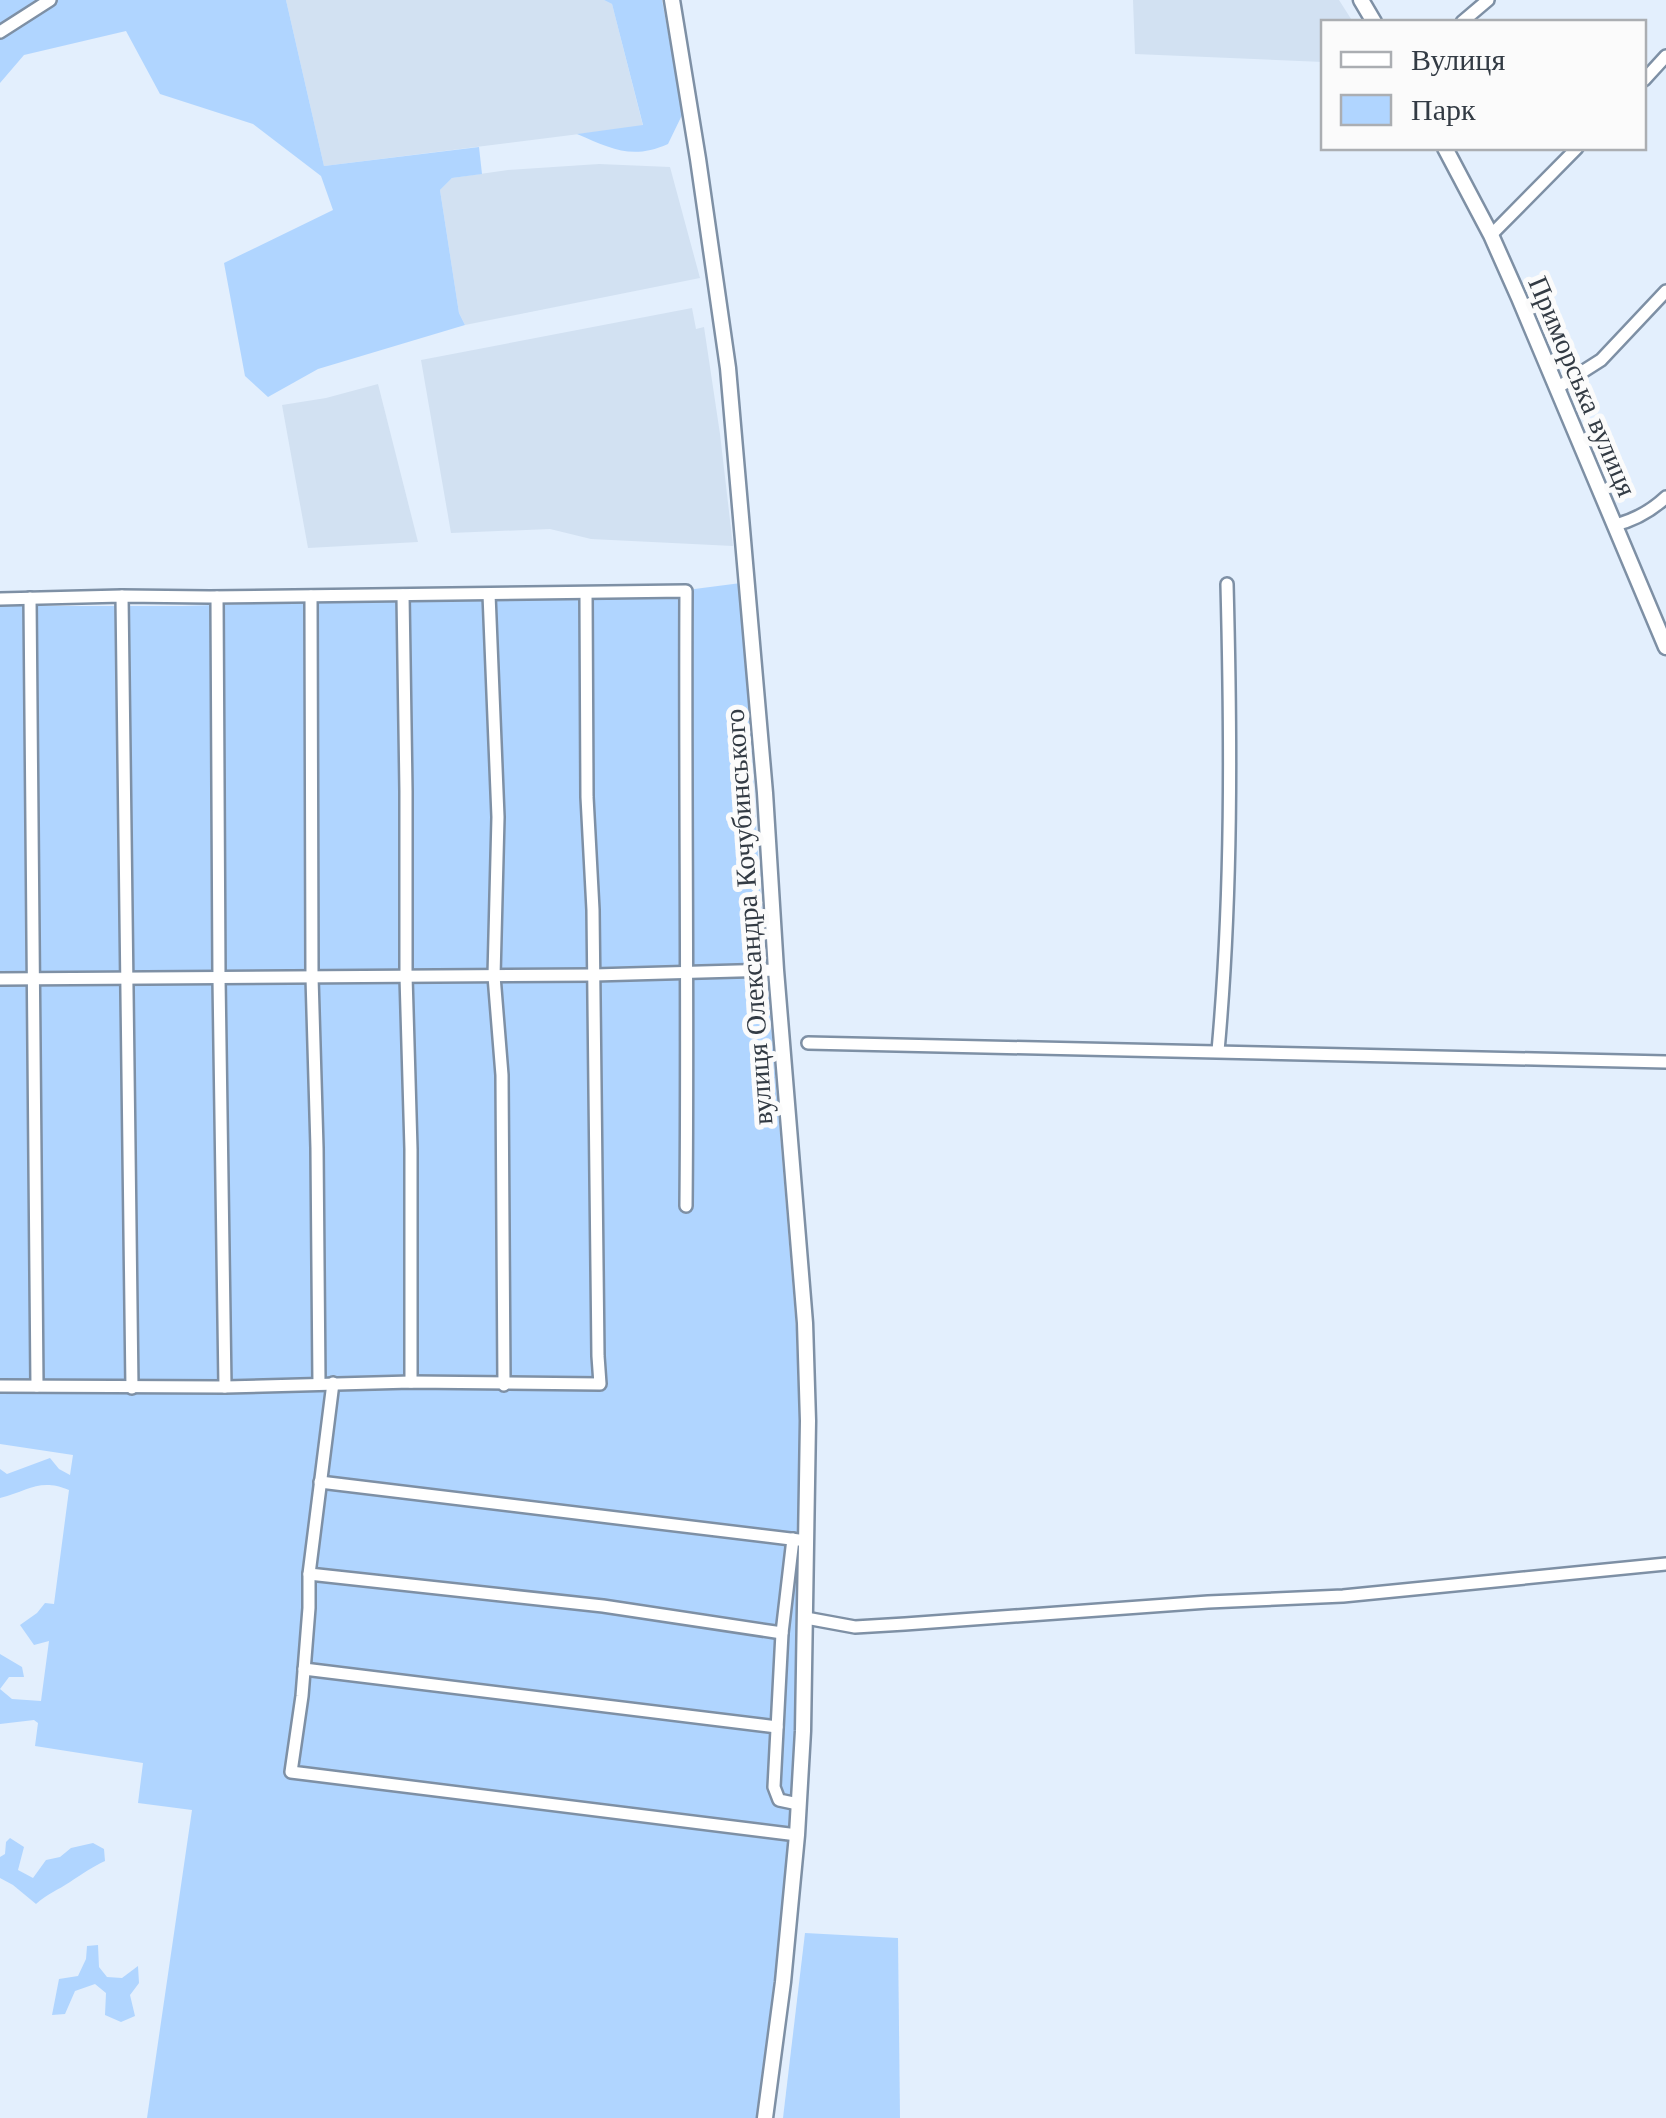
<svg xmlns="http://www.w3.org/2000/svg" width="1666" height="2118" font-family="'Libre Baskerville',serif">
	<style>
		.built { fill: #d2e1f2 }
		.green { fill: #b0d5ff }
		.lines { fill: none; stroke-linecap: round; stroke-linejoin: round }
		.minor-casing { stroke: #7e90a5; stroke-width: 16 }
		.tertiary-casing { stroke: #7e90a5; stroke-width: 19 }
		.minor { stroke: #fff; stroke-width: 11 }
		.tertiary { stroke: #fff; stroke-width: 14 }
		.labels { text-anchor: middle; stroke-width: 10; stroke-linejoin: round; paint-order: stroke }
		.street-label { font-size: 28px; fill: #333b44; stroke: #fbfbfb }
	</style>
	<rect width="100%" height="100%" fill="#e3effd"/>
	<g class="built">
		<polygon points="286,0 604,0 612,4 643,126 324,166"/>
		<polygon points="1133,0 1339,0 1353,22 1324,22 1323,62 1135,54"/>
		<polygon points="599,164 670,167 700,278 465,325 459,313 440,190 452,178 508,170"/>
		<polygon points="692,308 696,329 704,327 720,434 733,546 591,539 550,529 451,533 421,360"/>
		<polygon points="378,384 418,542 308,548 282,405 326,398"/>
	</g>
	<g class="green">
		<polygon points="0,0 286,0 324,166 479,147 482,174 452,178 440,190 459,313 465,325 318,369 268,397 245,376 224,263 333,210 321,176 253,124 160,94 126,31 24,55 0,83"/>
		<path d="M 604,0 L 662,0 L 683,113 L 668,144 C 632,160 612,149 577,134 L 643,125 L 612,4 Z"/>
		<path d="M 741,583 L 761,904 L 796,1328 L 800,1445 L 798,1646 L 791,1850 L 756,2118 L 147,2118 L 192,1810 L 138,1803 L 143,1763 L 35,1746 L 38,1723 L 34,1720 L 0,1724 L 0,1654 L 22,1667 L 24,1677 L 9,1677 L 0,1689 L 12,1699 L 41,1701 L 49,1641 L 34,1645 L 20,1625 L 37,1613 L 45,1603 L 54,1604 L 69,1490 C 39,1478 29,1491 0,1498 L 0,1469 L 7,1474 L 50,1458 L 59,1469 L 70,1475 L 73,1455 L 0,1444 L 0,606 L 182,606 L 523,596 L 648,595 Z"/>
		<path d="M 10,1838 L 24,1847 L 18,1870 L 33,1878 L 46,1860 L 60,1857 L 71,1848 L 93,1843 L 104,1849 L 105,1861 C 92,1867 82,1874 70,1882 C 58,1890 47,1894 36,1904 L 13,1885 L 0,1878 L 0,1857 L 5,1854 L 6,1842 Z"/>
		<polygon points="805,1933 898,1938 900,2118 783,2118"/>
		<polygon points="98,1945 99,1967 107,1977 122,1978 138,1966 139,1983 130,1995 135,2016 121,2022 105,2015 106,1993 95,1984 75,1991 65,2014 52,2015 59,1979 78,1976 86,1959 87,1946"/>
	</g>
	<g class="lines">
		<g class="minor-casing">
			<g id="minor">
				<polyline points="1462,22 1488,0"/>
				<polyline points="0,32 50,0"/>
				<polyline points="1644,80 1666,56"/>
				<polyline points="1491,235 1577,148"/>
				<polyline points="1557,388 1601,360 1666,291"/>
				<path d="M 1615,525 C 1635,520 1650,512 1666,497"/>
				<polyline points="489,594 498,817 494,976 502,1075 504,1385"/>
				<polyline points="403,595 406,791 406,976 411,1149 411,1382"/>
				<polyline points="122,596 132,1388"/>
				<polyline points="311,596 312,977 317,1148 319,1383"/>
				<polyline points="217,597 219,978 225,1387"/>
				<polyline points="30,598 37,1386"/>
				<path d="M 0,599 L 122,596 L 210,597 L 686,591 C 685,796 688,1001 686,1206"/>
				<polyline points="0,979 594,975 776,970"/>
				<polyline points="808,1043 1666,1062"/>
				<path d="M 1218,1051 C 1232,896 1231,740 1227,584"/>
				<polyline points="333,1383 309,1574 309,1608 302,1696 291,1772 797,1835"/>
				<polyline points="0,1386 225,1387 411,1382 600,1384 598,1356 593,910 587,797 586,593"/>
				<polyline points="320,1482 807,1541"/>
				<polyline points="793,1539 782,1633 774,1787 779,1800 798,1804"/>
				<polyline points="309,1574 603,1606 782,1633"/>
				<polyline points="806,1618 855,1627 905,1624 1208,1602 1343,1596 1666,1564"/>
				<polyline points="304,1669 777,1727"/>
			</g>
		</g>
		<g class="tertiary-casing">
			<g id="tertiary">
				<polyline points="672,0 698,159 728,368 765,793 776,970 805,1323 808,1421 803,1731 797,1835 783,1982 765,2118"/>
				<polyline points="1361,0 1374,22"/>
				<polyline points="1445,148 1491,235 1519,298 1666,647"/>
			</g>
		</g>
		<use href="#minor" class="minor"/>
		<use href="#tertiary" class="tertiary"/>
	</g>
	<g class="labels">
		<g class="street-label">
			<text transform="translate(1583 386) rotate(67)" y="10">Приморська вулиця</text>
			<text transform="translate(748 917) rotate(-94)" y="10">вулиця Олександра Кочубинського</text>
		</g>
	</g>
	<rect x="1321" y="20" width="325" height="130" fill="#fbfbfb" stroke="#abaeb2" stroke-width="2.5"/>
	<rect x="1341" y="52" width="50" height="15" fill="#ffffff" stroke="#abaeb2" stroke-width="2.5"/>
	<text x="1411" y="70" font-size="30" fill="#333b44">Вулиця</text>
	<rect x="1341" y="95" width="50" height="30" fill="#b0d5ff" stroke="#abaeb2" stroke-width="2.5"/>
	<text x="1411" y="120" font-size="30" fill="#333b44">Парк</text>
</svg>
